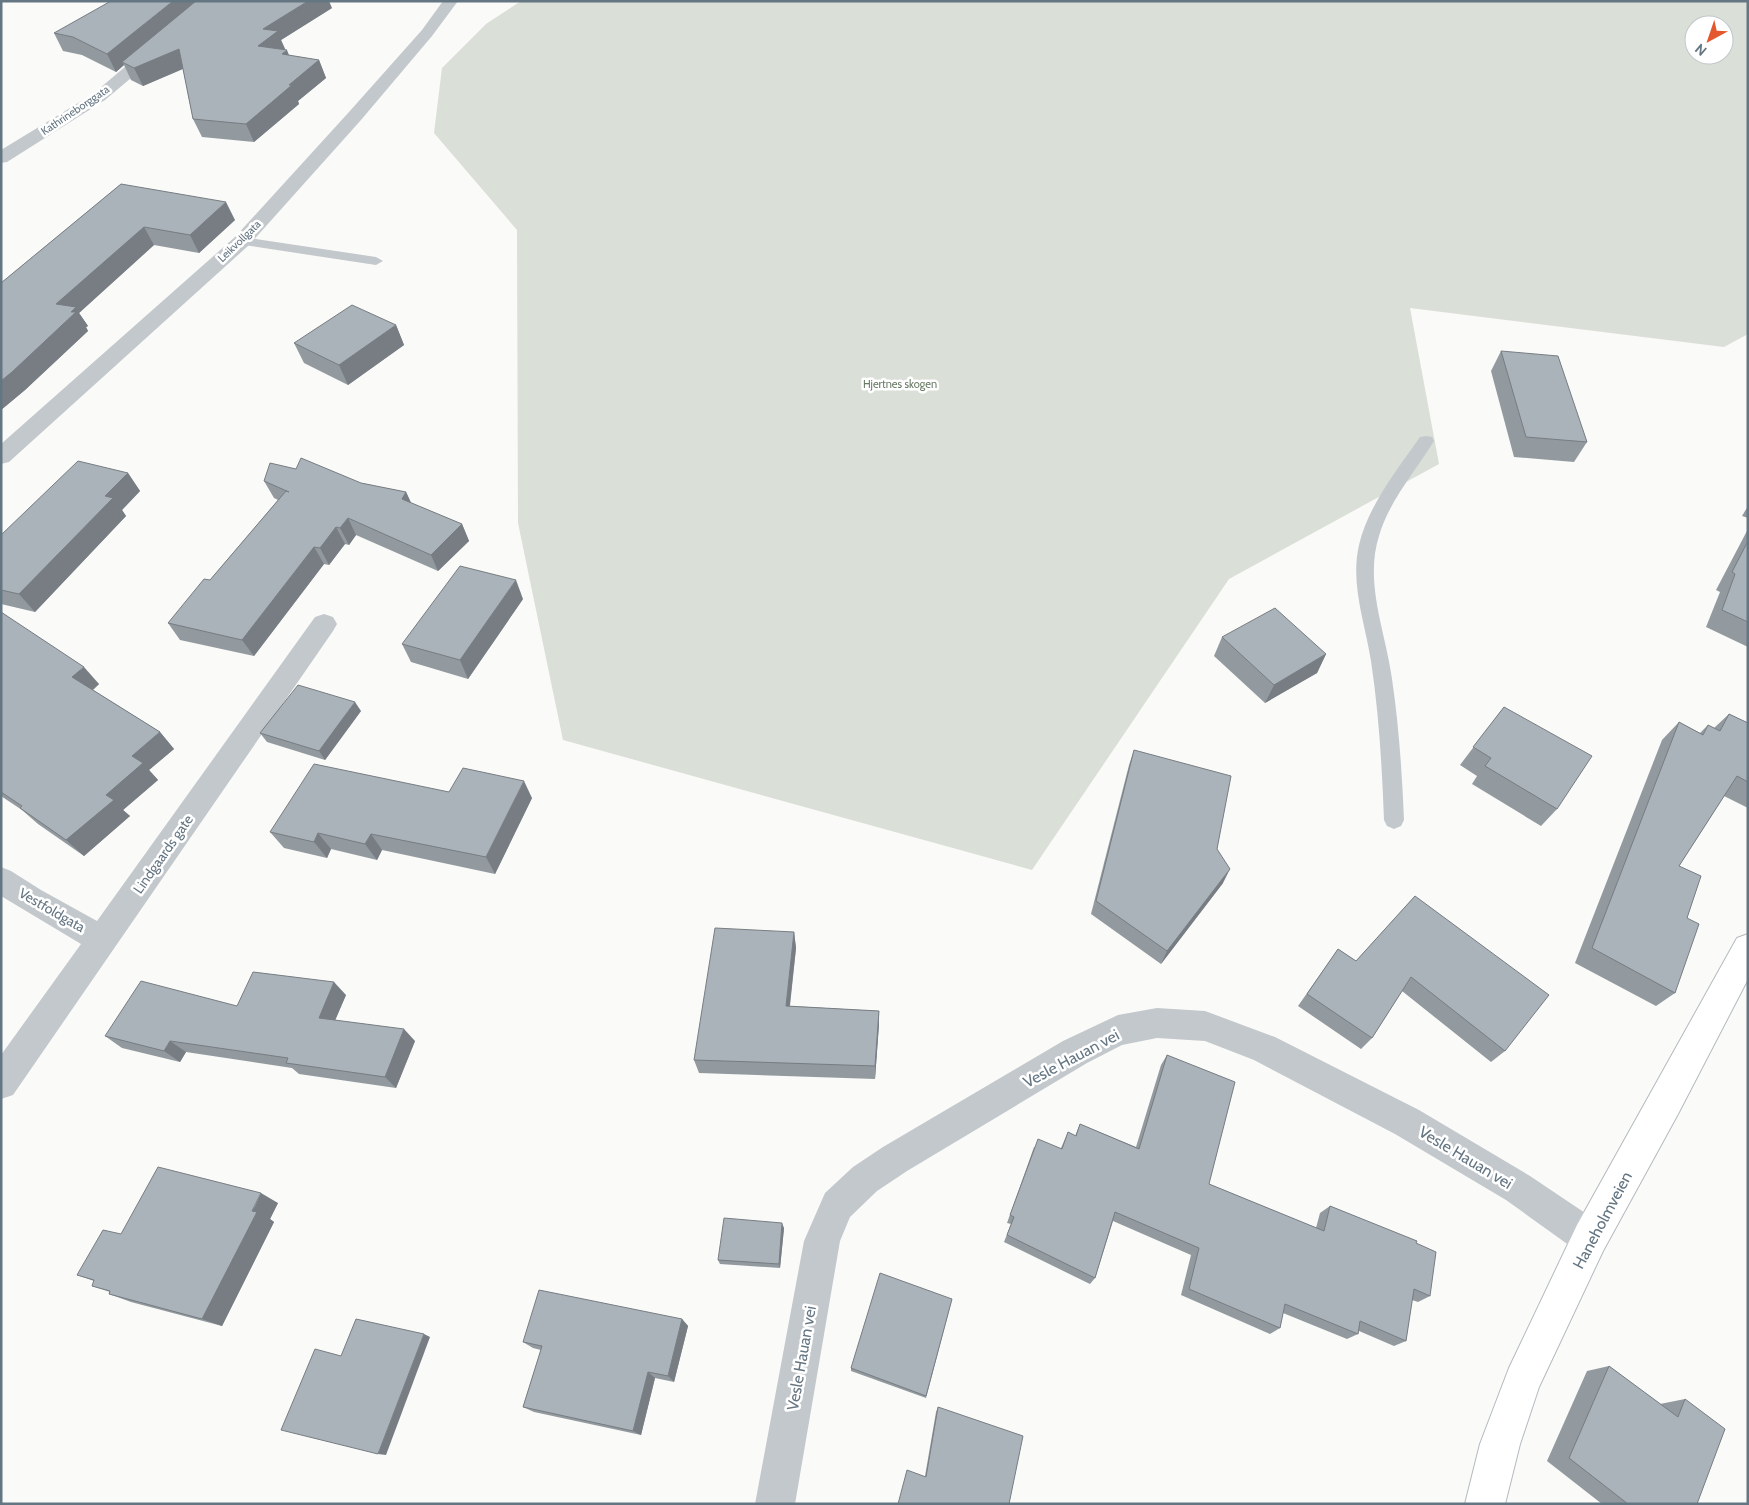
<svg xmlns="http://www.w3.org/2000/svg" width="1749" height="1505" font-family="Cabin,sans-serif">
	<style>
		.green { fill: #dadfd7; fill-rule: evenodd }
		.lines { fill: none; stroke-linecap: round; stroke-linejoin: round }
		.secondary-casing { stroke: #b3babf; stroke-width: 2 }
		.lane { fill: #c3c8cc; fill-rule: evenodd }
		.street { fill: #c3c8cc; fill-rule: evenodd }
		.secondary { fill: #fff; fill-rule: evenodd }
		.wall { fill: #929a9f }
		.shaded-wall { fill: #777d82 }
		.building { fill: #aab3b9; stroke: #777d82 }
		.labels { text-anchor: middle; stroke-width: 5; stroke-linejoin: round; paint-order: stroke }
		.far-street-label { font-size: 11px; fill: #657683; stroke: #fff }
		.far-park-label { font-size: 11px; fill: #687a64; stroke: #fff }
		.street-label { font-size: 14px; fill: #657683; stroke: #fff }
		.near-street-label { font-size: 16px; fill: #657683; stroke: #fff }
	</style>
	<rect width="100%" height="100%" fill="#fafaf8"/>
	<path class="green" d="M 521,1 L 1748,1 L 1748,334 L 1724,347 L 1410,308 L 1439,464 L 1229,579 L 1032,870 L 563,740 L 518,523 L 517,230 L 434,133 L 442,68 L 486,24 ZM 1694,25 L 1724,25 L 1724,55 L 1694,55 Z"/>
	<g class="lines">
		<g class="secondary-casing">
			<polygon id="secondary" points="1748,934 1748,979 1678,1114 1603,1251 1539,1387 1520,1444 1505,1504 1465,1504 1480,1444 1509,1368 1577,1225 1737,938"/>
		</g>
		<g class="lane">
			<polygon points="242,237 376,257 383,261 376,265 237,244 235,241 237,238"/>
			<path d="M 1426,436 L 1432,437 L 1434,441 C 1415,472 1389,501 1379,536 C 1364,583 1386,633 1392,679 C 1399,726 1402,773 1404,820 L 1401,826 L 1394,829 L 1387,826 L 1384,820 C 1382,767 1379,714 1371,661 C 1365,623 1350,584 1359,545 C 1368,506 1397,470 1420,437 Z"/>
		</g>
		<g class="street">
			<polygon points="205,1 222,1 105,100 7,162 1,163 1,150 93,94 192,10"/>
			<polygon points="443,1 458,1 432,36 361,120 249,245 9,462 1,464 1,444 235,237 349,112 422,30"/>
			<polygon points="324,614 333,617 337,624 333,631 13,1095 1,1099 1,1055 81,944 1,896 1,867 11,871 41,890 97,921 315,617"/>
			<polygon points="1157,1008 1205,1011 1275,1037 1419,1110 1530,1176 1603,1225 1608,1238 1603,1251 1590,1256 1577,1251 1506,1200 1395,1134 1254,1060 1205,1041 1157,1038 1122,1045 1087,1063 907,1171 877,1191 850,1217 840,1241 795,1504 755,1504 804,1241 825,1193 853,1167 883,1147 1063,1041 1118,1015"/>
		</g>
		<use href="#secondary" class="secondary"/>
	</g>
	<g class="wall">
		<polygon points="332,8 281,40 285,49 284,50 288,55 319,60 326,78 298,101 299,104 254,142 202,137 193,119 183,69 143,86 131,80 124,65 116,72 82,55 63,51 54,33"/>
		<polygon points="121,184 235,220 199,253 154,245 79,313 88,326 86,327 88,331 25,390 1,410 1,283"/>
		<polygon points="396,325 404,345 348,385 304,363 294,343"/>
		<polygon points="1501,351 1587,442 1574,462 1514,457 1491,371"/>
		<polygon points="128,473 140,491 122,510 126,516 35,612 1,604 1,535"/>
		<polygon points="264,481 361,483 406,492 411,503 462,524 469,541 438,571 356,535 349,545 345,544 329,565 324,564 254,656 180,640 168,623 210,580 278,500 274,498"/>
		<polygon points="1748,506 1748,518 1742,516"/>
		<polygon points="1748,529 1748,647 1706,627 1720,592 1716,590"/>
		<polygon points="523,599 468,679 411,662 402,644"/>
		<polygon points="1,612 99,684 93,690 160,732 174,749 149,770 158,780 123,810 130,816 84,856 38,824 22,810 1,796"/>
		<polygon points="1222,637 1326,654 1317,673 1265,703 1214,656"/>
		<polygon points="1504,707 1557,809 1541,826 1472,784 1477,776 1460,765"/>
		<polygon points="361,711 325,760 267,742 260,733"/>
		<polygon points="1729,714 1748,723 1748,808 1724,796 1679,866 1687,918 1675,993 1656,1006 1575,963 1662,740 1679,722 1700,733 1708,725 1714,728"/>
		<polygon points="1134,750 1217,849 1223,883 1161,964 1091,914 1129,765"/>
		<polygon points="449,792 532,798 495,874 382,850 377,860 331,849 327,858 284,848 270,832"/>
		<polygon points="1415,896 1505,1051 1491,1062 1402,991 1372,1038 1361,1049 1298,1006 1338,949 1356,961"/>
		<polygon points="794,932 796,948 790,1006 879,1011 879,1024 875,1079 699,1073 694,1060"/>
		<polygon points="346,995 335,1020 415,1041 396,1088 299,1074 292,1068 186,1052 180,1062 122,1048 105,1036 237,1006"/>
		<polygon points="1167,1055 1209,1184 1316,1228 1320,1213 1330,1206 1416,1243 1430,1296 1418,1302 1412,1300 1406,1341 1394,1346 1359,1331 1358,1334 1347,1339 1283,1313 1280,1328 1270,1334 1181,1295 1191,1255 1113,1221 1095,1278 1090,1284 1004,1242 1011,1224 1007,1223 1034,1147 1061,1148 1068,1132 1075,1136 1080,1124 1136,1147 1161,1065"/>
		<polygon points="278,1203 270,1219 274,1222 222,1326 131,1302 109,1294 110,1292 92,1286 94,1281 77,1275 121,1234"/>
		<polygon points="784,1228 780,1268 720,1264 718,1260"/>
		<polygon points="952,1299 926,1398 851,1371 851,1368"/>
		<polygon points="682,1319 688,1326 674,1382 655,1378 641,1435 534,1412 523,1407 541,1350 533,1348 523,1342"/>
		<polygon points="1609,1366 1660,1404 1685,1399 1697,1504 1602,1504 1547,1461 1587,1371"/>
		<polygon points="938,1407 1009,1504 925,1476 936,1412"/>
	</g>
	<g class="shaded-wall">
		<polygon points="173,1 202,1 122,62 124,65 116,72 107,54"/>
		<polygon points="308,1 329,1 332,8 281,40 285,49 265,64 258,46 263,29"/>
		<polygon points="179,49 187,67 143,86 134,68"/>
		<polygon points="287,50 294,68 282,54"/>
		<polygon points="319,60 326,78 298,101 299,104 254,142 246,124 289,85"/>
		<polygon points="226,202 235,220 199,253 190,235"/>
		<polygon points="144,227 154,245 79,313 88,326 86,327 88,331 25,390 1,410 1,381 56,304"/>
		<polygon points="396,325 404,345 348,385 339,365"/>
		<polygon points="128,473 140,491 122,510 126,516 35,612 19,594 105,496"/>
		<polygon points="406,492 414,509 402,499"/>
		<polygon points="348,518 356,535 349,545 340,528"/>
		<polygon points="462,524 469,541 438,571 431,555"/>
		<polygon points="336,527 345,544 329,565 320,548"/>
		<polygon points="314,547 324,564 254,656 242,640"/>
		<polygon points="516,580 523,599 468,679 460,660"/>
		<polygon points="1326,654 1317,673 1265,703 1274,685"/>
		<polygon points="84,667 99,684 88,694 72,677"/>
		<polygon points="355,702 361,711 325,760 319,751"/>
		<polygon points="160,732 174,749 149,770 158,780 123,810 130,816 84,856 66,840 106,795 132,756"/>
		<polygon points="524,781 532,798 495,874 486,857"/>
		<polygon points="318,833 331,849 327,858 314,842"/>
		<polygon points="371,834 382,850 377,860 365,844"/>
		<polygon points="1230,869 1223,883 1161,964 1167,951"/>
		<polygon points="794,932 796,948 788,1020 786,1006"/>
		<polygon points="334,982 346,995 331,1030 319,1018"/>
		<polygon points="879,1011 879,1024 875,1079 875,1066"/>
		<polygon points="404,1029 415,1041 396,1088 385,1077"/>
		<polygon points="170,1041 186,1052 180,1062 164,1051"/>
		<polygon points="261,1193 278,1203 270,1219 274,1222 222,1326 202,1319"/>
		<polygon points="782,1223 784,1228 780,1268 779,1264"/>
		<polygon points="682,1319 688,1326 674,1382 668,1376"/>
		<polygon points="424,1334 430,1337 386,1455 378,1454"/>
		<polygon points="648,1372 655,1378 641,1435 633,1431"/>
	</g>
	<g class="building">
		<polygon points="111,1 173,1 107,54 73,37 54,33"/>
		<polygon points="196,1 308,1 263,29 278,31 258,46 287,50 282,54 319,60 289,85 292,85 246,124 193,119 179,49 134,68 122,62"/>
		<polygon points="121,184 226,202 190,235 144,227 56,304 76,307 71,312 76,312 12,372 1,381 1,283"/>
		<polygon points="352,305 396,325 339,365 294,343"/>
		<polygon points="1501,351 1558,356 1587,442 1526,437"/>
		<polygon points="301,458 361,483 406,492 402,499 462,524 431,555 348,518 340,528 336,527 320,548 314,547 242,640 168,623 204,579 210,580 286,491 289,492 264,481 270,463 296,469"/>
		<polygon points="78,461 128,473 105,496 113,498 19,594 1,590 1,535"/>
		<polygon points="1748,541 1748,622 1722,610 1735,574 1732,572"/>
		<polygon points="460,566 516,580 460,660 402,644"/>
		<polygon points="1275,608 1326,654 1274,685 1222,637"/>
		<polygon points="1,612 84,667 72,677 160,732 132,756 143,763 106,795 114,800 66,840 20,808 22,806 1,792"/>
		<polygon points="298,685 355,702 319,751 260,733"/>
		<polygon points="1504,707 1592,756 1557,809 1485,766 1491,758 1473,747"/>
		<polygon points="1729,714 1748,723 1748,782 1737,776 1679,866 1701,876 1687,918 1699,924 1675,993 1592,948 1679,722 1703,735 1708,725 1720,731"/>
		<polygon points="1134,750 1231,776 1217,849 1230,869 1167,951 1096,901"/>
		<polygon points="314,764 449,792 463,768 524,781 486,857 371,834 365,844 318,833 314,842 270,832"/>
		<polygon points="1415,896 1549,995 1505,1051 1411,977 1372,1038 1307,994 1338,949 1356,961"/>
		<polygon points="715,928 794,932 786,1006 879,1011 875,1066 694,1060"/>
		<polygon points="253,972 334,982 319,1018 404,1029 385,1077 286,1063 288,1058 170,1041 164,1051 105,1036 141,981 237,1006"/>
		<polygon points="1167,1055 1235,1082 1209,1184 1324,1231 1330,1206 1417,1241 1416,1243 1436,1252 1430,1296 1414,1289 1406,1341 1360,1321 1358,1334 1285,1304 1280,1328 1189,1289 1199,1248 1115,1212 1095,1278 1007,1235 1014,1217 1010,1215 1038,1139 1062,1149 1068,1132 1076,1136 1080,1124 1139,1149"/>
		<polygon points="158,1167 261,1193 252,1211 257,1212 202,1319 109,1294 110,1291 92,1286 94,1280 77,1275 103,1230 121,1234"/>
		<polygon points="724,1218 782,1223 779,1264 718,1260"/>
		<polygon points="880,1273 952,1299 926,1396 851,1368"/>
		<polygon points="539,1290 682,1319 668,1376 648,1372 633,1431 523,1407 542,1346 523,1342"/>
		<polygon points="356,1319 424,1334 378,1454 281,1430 315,1349 341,1356"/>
		<polygon points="1609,1366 1678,1417 1685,1399 1725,1429 1697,1504 1628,1504 1569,1458"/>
		<polygon points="938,1407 1023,1436 1009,1504 898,1504 907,1470 926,1477"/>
	</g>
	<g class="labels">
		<g class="far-street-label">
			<text transform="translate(75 110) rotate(-34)" y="4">Kathrineborggata</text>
			<text transform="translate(239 241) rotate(-44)" y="4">Leikvollgata</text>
		</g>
		<g class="far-park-label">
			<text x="900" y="388">Hjertnes skogen</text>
		</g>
		<g class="street-label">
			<text transform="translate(163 854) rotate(-55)" y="5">Lindgaards gate</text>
			<text transform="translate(52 910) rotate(30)" y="5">Vestfoldgata</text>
		</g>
		<g class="near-street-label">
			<text transform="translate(1071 1058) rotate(-28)" y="6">Vesle Hauan vei</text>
			<text transform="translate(1466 1157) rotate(31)" y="6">Vesle Hauan vei</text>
			<text transform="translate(1602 1220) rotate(-62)" y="6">Haneholmveien</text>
			<text transform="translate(801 1358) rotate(-80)" y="6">Vesle Hauan vei</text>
		</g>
	</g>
	<rect width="1749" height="1505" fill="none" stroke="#657683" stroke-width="5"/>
	<g transform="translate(1709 40) rotate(220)"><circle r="24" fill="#ffffff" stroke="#c1c8cd"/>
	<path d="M0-4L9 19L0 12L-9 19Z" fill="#e4572e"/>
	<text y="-8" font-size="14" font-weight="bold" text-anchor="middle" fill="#657683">N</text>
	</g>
</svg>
